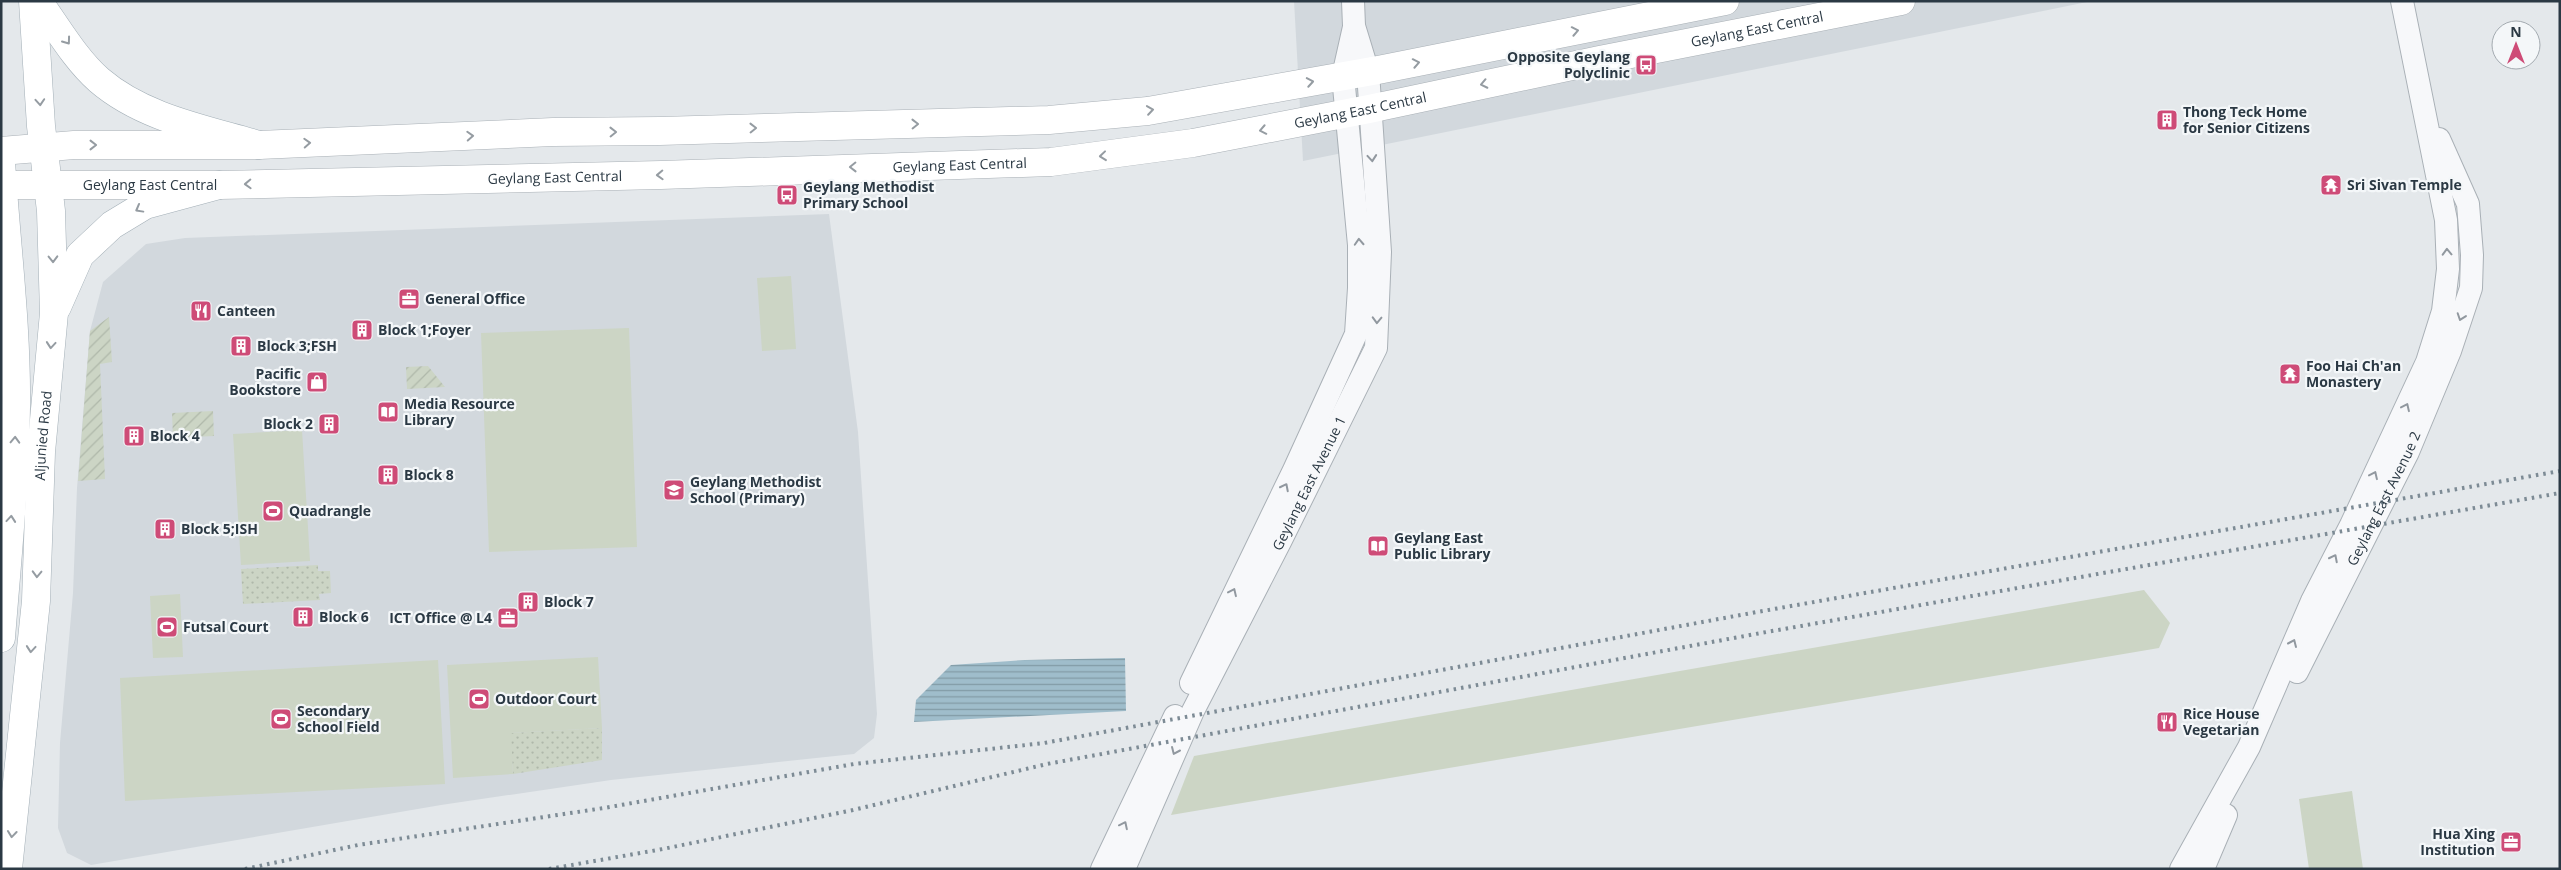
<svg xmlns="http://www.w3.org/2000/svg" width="2561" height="870" font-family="'Open Sans',sans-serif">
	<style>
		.built { fill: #d2d8dd }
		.grass { fill: url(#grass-dots) }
		.park { fill: #ccd5c5 }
		.garden { fill: url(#garden-furrows) }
		.water { fill: url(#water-rules) }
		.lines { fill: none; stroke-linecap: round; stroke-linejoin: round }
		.street-casing { stroke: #a9b0b6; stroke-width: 24 }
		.secondary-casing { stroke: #a9b0b6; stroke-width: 29 }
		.primary-casing { stroke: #a3afb7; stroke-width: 29 }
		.street { stroke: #f7f8fa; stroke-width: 22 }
		.secondary { stroke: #fff; stroke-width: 28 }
		.primary { stroke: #fff; stroke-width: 28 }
		.rail { stroke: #7d8b95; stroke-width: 4; stroke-dasharray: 2.5 5; stroke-linecap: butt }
		.oneway { stroke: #959ca2 }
		.oneway2 { stroke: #91989f }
		.labels { text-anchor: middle; stroke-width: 4.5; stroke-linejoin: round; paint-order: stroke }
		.street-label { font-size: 14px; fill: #2b3944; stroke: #f4f7f9 }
		.poi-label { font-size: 14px; font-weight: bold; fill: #2b3944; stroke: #f4f7f9; text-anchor: start }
	</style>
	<defs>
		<pattern id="grass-dots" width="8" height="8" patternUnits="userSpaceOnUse" patternTransform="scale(1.25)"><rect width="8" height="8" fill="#ccd5c5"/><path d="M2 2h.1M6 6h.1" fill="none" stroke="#afb8aa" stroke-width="1.8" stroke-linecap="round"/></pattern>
		<pattern id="garden-furrows" width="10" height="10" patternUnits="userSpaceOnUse" patternTransform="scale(1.25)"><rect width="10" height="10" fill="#ccd5c5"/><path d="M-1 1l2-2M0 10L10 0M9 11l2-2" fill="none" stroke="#afb8aa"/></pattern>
		<pattern id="water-rules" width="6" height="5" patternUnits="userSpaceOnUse" patternTransform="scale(1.25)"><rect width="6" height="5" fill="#9fbdcb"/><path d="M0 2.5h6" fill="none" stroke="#829ba6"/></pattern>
	</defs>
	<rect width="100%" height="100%" fill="#e4e8eb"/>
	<g class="built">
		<polygon points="1294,1 2092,1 1303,161"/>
		<polygon points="829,214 858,432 877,714 874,738 854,754 611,780 441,805 91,865 67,853 58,828 60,743 73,593 77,488 90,331 103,282 146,244 185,238"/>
	</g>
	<g class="grass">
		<polygon points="318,565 318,571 330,571 331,593 319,594 320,600 243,604 241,569"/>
		<polygon points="602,728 602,760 513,774 510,733"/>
	</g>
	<g class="park">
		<polygon points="791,276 796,349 762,351 757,278"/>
		<polygon points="629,328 637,547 489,552 481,333"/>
		<polygon points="302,430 310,561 241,565 233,434"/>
		<polygon points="2144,590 2170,623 2159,648 1171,815 1194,756"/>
		<polygon points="180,594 183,657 153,658 150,596"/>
		<polygon points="598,657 602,728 511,733 513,774 453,778 447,665"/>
		<polygon points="438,660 445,784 125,801 120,678"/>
		<polygon points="2352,791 2363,869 2309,869 2299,799"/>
	</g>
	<g class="garden">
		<polygon points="109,317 112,362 100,364 105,479 78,481 90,331"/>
		<polygon points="428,366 445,387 407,389 406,367"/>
		<polygon points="213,411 214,436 173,438 172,413"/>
	</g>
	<polygon class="water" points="1125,658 1126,711 914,722 916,700 951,665 1025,660"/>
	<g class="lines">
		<g class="street-casing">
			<g id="street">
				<path id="s1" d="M 2297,672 L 2408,452 L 2450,351 L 2471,288 L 2472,255 L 2468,204 L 2439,139"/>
				<polyline points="1191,683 1294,470 1356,334 1359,288 1359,245 1343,76 1354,27"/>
				<polyline points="1102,869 1175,716"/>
				<path id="s2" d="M 1124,869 L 1193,711 L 1281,540 L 1376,348 L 1380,252 L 1368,72 L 1354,26 L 1353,1"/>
				<polyline points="2181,869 2249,747 2312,601 2351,525 2427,362 2443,311 2448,269 2446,220 2402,1"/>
				<polyline points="2203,869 2226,815"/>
			</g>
		</g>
		<g class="secondary-casing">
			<g id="secondary">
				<polyline points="1,151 74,145 259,145 553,132 660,131 1049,120 1148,111 1378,70 1725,1"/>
				<path id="s3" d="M 1,185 L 219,185 L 661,175 L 1051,162 L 1193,143 L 1369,109 L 1600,60 L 1901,1"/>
			</g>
		</g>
		<g class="primary-casing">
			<g id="primary">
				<path d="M 38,1 C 57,27 75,59 99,80 C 143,118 205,129 259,145"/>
				<path d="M 1,161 C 6,243 17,325 16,407 C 15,484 7,561 1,638"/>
				<polyline points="57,307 80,255 112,225 145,205 219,185"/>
				<path id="s4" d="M 8,869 L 36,601 L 41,452 L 54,313 L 51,211 L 41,126 L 33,1"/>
			</g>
		</g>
		<use href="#street" class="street"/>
		<use href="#secondary" class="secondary"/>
		<use href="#primary" class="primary"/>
		<g class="rail">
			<polyline points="245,869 358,845 604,808 854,764 1044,743 1757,612 2560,471"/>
			<polyline points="549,869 663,849 853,810 1047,764 1761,633 2560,493"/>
		</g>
	</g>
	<defs><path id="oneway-chevron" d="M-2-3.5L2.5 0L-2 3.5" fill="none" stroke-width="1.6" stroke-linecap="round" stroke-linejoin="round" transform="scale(1.25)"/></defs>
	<g class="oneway">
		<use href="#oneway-chevron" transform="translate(1575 31) rotate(-11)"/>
		<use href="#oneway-chevron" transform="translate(67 41) rotate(54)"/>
		<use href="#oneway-chevron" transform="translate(1416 63) rotate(-11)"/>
		<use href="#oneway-chevron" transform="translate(1310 82) rotate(-10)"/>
		<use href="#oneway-chevron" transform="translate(1484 84) rotate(168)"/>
		<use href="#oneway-chevron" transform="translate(40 102) rotate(86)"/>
		<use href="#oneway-chevron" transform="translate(1150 110) rotate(-8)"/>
		<use href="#oneway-chevron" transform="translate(915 124) rotate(-1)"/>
		<use href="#oneway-chevron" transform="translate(753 128) rotate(-1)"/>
		<use href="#oneway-chevron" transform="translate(1263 130) rotate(169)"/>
		<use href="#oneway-chevron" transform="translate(613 132) rotate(-1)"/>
		<use href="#oneway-chevron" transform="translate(470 136) rotate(-3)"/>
		<use href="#oneway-chevron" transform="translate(307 143) rotate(-3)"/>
		<use href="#oneway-chevron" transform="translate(93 145)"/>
		<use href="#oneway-chevron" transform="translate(1103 156) rotate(174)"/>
		<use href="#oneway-chevron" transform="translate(853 167) rotate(179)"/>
		<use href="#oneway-chevron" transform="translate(660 175) rotate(178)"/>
		<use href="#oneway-chevron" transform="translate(248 184) rotate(178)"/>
		<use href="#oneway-chevron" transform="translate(139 209) rotate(151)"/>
		<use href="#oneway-chevron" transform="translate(53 259) rotate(89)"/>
		<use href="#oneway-chevron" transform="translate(51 345) rotate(95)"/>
		<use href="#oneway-chevron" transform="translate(15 440) rotate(-88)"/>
		<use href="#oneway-chevron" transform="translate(11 519) rotate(-85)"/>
		<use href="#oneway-chevron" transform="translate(37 574) rotate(92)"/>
		<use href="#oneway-chevron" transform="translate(31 649) rotate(95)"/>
		<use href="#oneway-chevron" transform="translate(12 834) rotate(96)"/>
	</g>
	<g class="oneway2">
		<use href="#oneway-chevron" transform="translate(1372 158) rotate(85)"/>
		<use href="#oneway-chevron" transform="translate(1359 242) rotate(-93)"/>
		<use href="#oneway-chevron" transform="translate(2447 252) rotate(-92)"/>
		<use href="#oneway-chevron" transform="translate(2461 317) rotate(109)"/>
		<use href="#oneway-chevron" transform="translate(1377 320) rotate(92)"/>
		<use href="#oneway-chevron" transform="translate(2406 407) rotate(-65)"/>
		<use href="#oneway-chevron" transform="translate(2374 475) rotate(-65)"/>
		<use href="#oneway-chevron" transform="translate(1285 487) rotate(-63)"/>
		<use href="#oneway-chevron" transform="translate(2334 558) rotate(-63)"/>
		<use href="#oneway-chevron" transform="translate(1233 592) rotate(-65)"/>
		<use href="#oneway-chevron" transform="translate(2293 643) rotate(-66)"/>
		<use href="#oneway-chevron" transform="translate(1175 751) rotate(114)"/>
		<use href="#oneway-chevron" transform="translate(1124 825) rotate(-64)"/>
	</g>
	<defs>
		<g id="bus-square" transform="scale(1.125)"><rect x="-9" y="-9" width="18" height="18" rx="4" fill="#ce4b77" stroke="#f4f7f9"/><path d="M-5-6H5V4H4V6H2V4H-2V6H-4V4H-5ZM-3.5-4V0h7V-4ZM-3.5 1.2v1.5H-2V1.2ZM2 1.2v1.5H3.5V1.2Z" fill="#fff"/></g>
		<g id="building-square" transform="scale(1.125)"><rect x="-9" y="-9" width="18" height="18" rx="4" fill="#ce4b77" stroke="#f4f7f9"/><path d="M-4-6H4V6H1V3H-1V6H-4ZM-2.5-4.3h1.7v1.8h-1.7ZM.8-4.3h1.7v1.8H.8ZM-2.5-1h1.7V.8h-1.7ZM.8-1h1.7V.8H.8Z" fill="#fff"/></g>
		<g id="temple-square" transform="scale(1.125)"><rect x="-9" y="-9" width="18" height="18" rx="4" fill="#ce4b77" stroke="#f4f7f9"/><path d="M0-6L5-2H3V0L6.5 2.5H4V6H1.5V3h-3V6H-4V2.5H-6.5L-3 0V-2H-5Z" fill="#fff"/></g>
		<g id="office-square" transform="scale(1.125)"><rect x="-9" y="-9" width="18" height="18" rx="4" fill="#ce4b77" stroke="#f4f7f9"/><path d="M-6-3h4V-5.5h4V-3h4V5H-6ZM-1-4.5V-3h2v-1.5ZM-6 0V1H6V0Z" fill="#fff"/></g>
		<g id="restaurant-square" transform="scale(1.125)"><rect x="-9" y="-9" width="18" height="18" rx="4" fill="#ce4b77" stroke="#f4f7f9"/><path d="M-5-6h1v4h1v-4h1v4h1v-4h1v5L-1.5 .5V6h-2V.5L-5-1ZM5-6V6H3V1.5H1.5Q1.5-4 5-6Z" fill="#fff"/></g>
		<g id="shop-square" transform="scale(1.125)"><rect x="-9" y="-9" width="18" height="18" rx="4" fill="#ce4b77" stroke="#f4f7f9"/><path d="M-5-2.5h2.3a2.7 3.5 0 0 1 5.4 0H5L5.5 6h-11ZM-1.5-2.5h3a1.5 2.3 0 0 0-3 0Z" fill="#fff"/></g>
		<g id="library-square" transform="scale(1.125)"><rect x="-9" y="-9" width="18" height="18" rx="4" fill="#ce4b77" stroke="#f4f7f9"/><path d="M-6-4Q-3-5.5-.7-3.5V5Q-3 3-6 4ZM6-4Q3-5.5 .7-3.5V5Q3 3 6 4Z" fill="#fff"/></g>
		<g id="school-square" transform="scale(1.125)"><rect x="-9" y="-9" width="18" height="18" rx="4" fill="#ce4b77" stroke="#f4f7f9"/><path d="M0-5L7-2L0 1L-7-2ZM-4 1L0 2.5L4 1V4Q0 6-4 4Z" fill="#fff"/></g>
		<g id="stadium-square" transform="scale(1.125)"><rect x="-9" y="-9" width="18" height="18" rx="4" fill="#ce4b77" stroke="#f4f7f9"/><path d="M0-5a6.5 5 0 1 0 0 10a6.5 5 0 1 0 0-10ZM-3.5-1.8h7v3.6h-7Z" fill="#fff"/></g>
	</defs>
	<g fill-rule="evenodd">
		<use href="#bus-square" x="1646" y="65"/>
		<use href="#building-square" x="2167" y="120"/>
		<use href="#temple-square" x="2331" y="185"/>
		<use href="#bus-square" x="787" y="195"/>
		<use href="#office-square" x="409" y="299"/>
		<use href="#restaurant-square" x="201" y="311"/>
		<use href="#building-square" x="362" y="330"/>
		<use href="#building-square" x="241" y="346"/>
		<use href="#temple-square" x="2290" y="374"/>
		<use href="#shop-square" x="317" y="382"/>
		<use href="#library-square" x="388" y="412"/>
		<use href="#building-square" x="329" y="424"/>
		<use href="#building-square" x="134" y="436"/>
		<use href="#building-square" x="388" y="475"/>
		<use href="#school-square" x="674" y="490"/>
		<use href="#stadium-square" x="273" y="511"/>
		<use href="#building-square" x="165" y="529"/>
		<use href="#library-square" x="1378" y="546"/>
		<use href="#building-square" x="528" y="602"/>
		<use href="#building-square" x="303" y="617"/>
		<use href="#office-square" x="508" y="618"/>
		<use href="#stadium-square" x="167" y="627"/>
		<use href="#stadium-square" x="479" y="699"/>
		<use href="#stadium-square" x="281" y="719"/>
		<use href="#restaurant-square" x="2167" y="722"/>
		<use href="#office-square" x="2511" y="842"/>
	</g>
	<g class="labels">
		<g class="street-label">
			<text dy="5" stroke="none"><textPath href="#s3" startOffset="1769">Geylang East Central</textPath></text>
			<text dy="5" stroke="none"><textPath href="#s3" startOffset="1364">Geylang East Central</textPath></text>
			<text dy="5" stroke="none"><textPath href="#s3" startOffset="959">Geylang East Central</textPath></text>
			<text dy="5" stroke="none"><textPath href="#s3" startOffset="554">Geylang East Central</textPath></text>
			<text dy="5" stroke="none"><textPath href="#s3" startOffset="149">Geylang East Central</textPath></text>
			<text dy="5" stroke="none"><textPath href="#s4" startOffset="435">Aljunied Road</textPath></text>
			<text dy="5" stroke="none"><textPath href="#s2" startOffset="428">Geylang East Avenue 1</textPath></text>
			<text dy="5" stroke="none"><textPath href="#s1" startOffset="194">Geylang East Avenue 2</textPath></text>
		</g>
		<g class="poi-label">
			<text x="1630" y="62" text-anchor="end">Opposite Geylang<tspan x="1630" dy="16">Polyclinic</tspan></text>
			<text x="2183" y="117">Thong Teck Home<tspan x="2183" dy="16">for Senior Citizens</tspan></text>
			<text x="2347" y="190">Sri Sivan Temple</text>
			<text x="803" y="192">Geylang Methodist<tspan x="803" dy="16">Primary School</tspan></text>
			<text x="425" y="304">General Office</text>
			<text x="217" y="316">Canteen</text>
			<text x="378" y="335">Block 1;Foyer</text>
			<text x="257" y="351">Block 3;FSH</text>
			<text x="2306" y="371">Foo Hai Ch'an<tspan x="2306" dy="16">Monastery</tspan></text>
			<text x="301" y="379" text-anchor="end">Pacific<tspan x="301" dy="16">Bookstore</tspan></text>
			<text x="404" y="409">Media Resource<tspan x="404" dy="16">Library</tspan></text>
			<text x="313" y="429" text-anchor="end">Block 2</text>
			<text x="150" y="441">Block 4</text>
			<text x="404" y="480">Block 8</text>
			<text x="690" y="487">Geylang Methodist<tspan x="690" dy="16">School (Primary)</tspan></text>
			<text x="289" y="516">Quadrangle</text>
			<text x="181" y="534">Block 5;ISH</text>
			<text x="1394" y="543">Geylang East<tspan x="1394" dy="16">Public Library</tspan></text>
			<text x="544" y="607">Block 7</text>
			<text x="319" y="622">Block 6</text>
			<text x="492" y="623" text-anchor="end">ICT Office @ L4</text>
			<text x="183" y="632">Futsal Court</text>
			<text x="495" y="704">Outdoor Court</text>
			<text x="297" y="716">Secondary<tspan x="297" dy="16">School Field</tspan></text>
			<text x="2183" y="719">Rice House<tspan x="2183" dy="16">Vegetarian</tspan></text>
			<text x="2495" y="839" text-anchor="end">Hua Xing<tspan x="2495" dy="16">Institution</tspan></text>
		</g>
	</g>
	<rect width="2561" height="870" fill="none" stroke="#2b3944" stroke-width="5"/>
	<g transform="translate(2516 45)"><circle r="24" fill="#f4f7f9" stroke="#a4abb1"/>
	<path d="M0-4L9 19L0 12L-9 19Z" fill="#ce4b77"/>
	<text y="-8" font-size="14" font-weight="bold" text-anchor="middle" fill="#2b3944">N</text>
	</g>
</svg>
